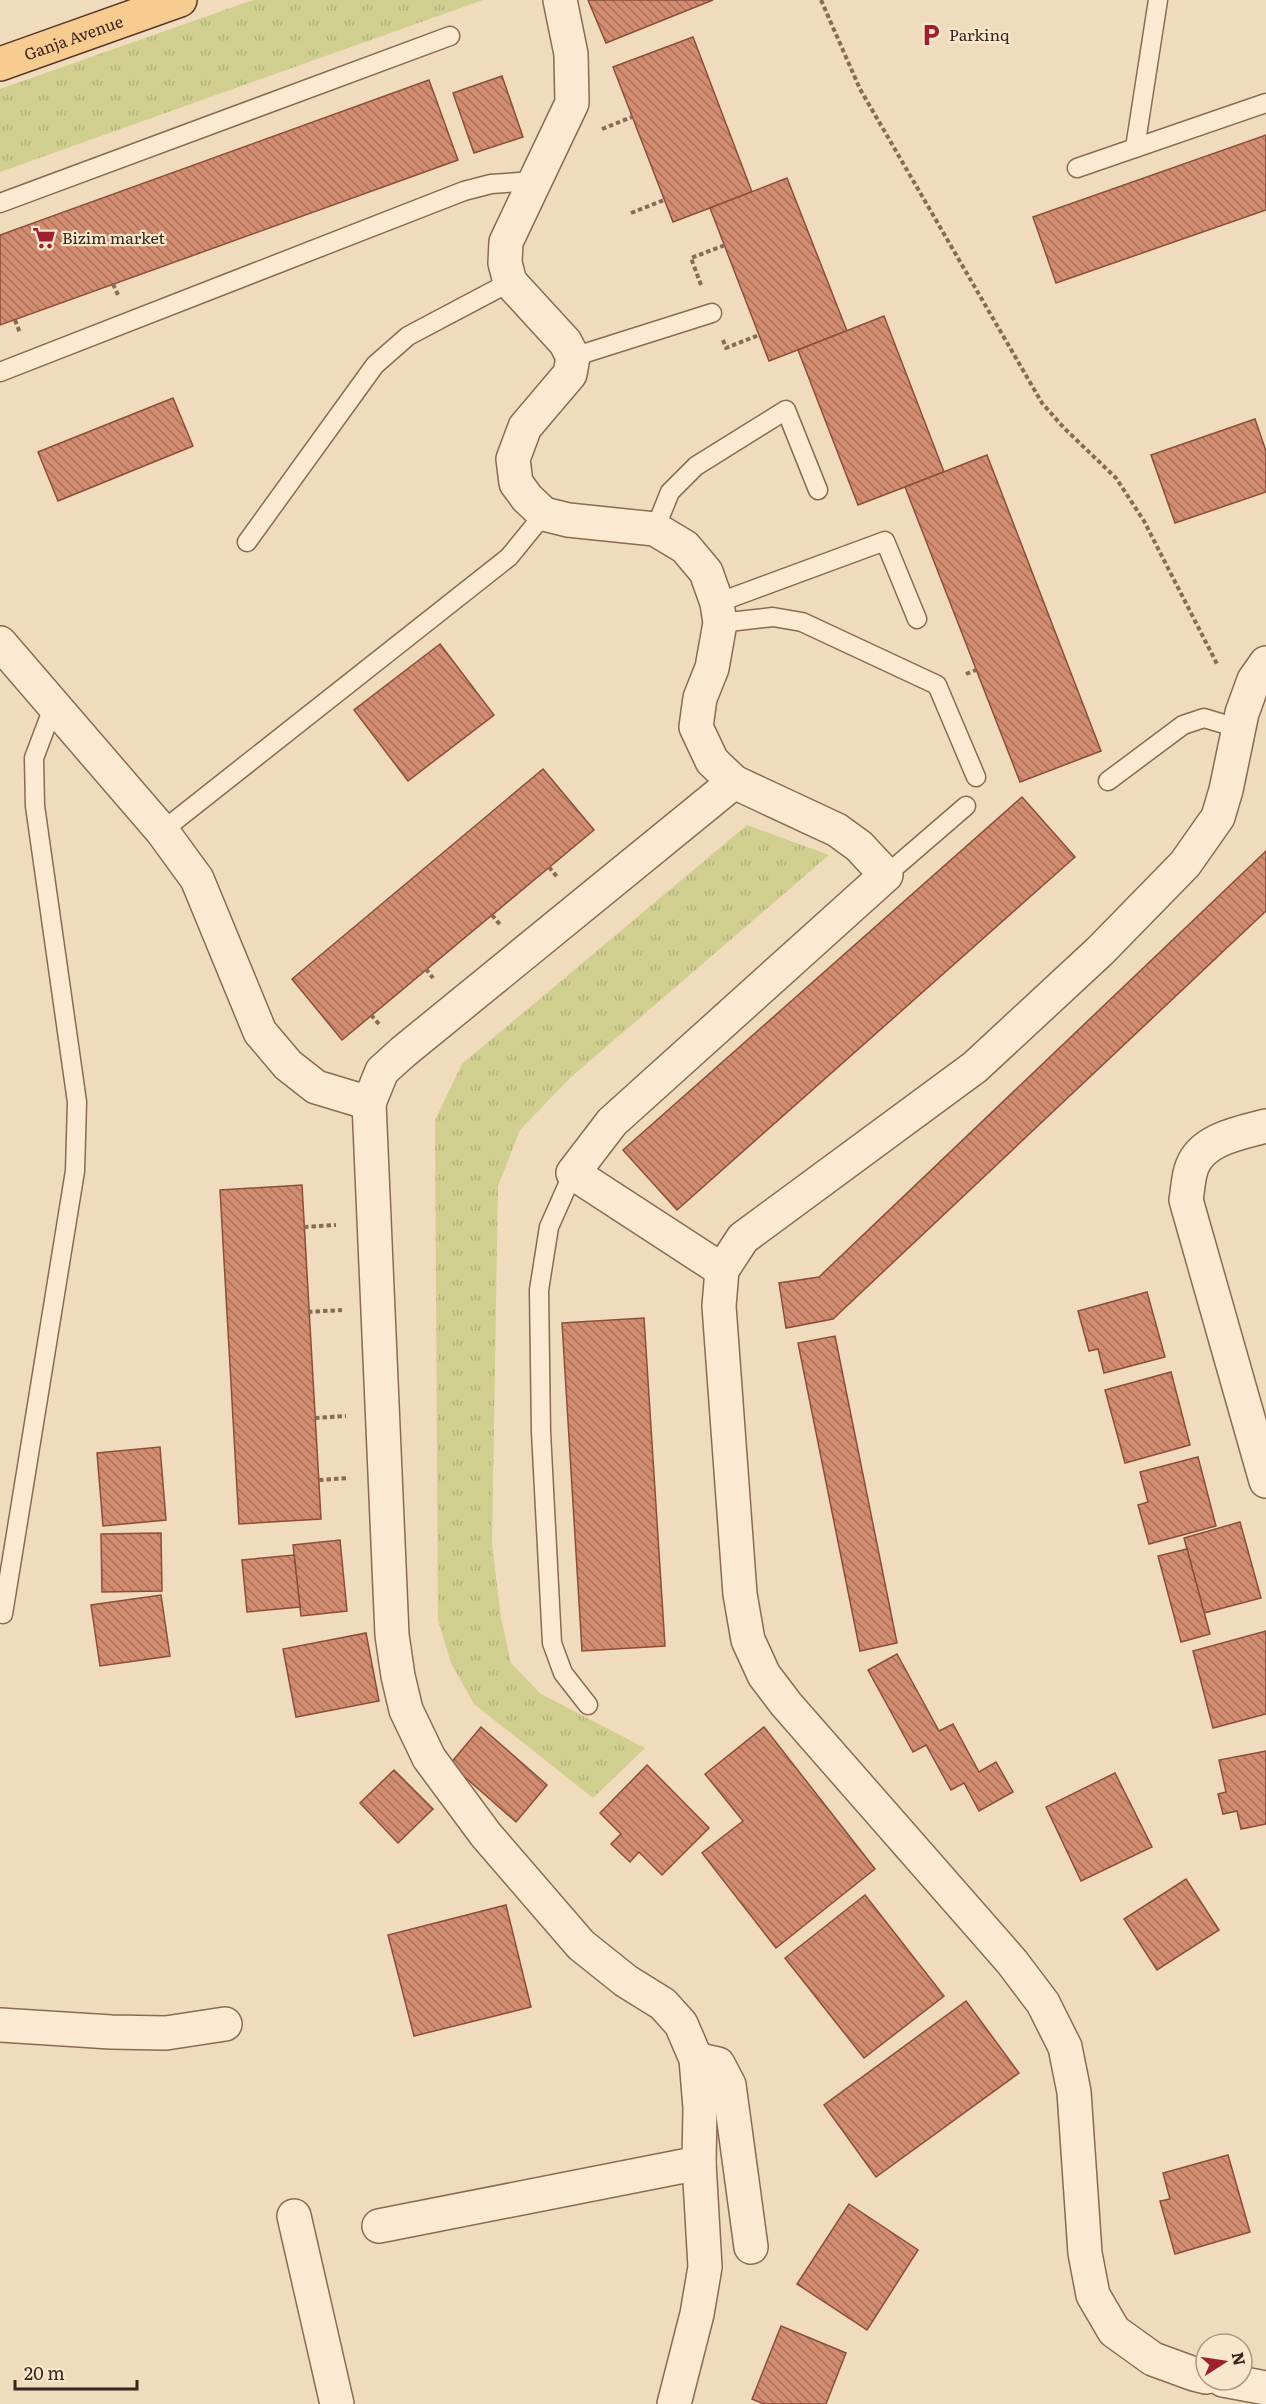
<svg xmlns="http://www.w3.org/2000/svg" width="1266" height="2404" font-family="Literata,serif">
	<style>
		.park { fill: url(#park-tufts) }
		.building { fill: url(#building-back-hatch); stroke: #8b4f39; stroke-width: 1.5 }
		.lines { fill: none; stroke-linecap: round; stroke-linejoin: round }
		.service-casing { stroke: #8a6a55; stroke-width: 21 }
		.minor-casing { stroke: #8a6a55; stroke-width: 36 }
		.primary-casing { stroke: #57392a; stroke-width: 36 }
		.path { stroke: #8a6a55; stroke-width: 4; stroke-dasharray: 4.5 3; stroke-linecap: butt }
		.service { stroke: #fbe9d1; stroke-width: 18 }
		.minor { stroke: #fbe9d1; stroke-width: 33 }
		.primary { stroke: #f8cb91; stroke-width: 33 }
		.labels { text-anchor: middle; stroke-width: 4.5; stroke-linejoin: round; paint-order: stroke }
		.poi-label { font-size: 16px; fill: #38251b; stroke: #f8e6cd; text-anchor: start }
		.street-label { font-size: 16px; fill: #38251b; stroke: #f8e6cd }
	</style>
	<defs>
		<pattern id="park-tufts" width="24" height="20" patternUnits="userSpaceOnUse" patternTransform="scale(1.5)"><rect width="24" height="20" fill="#d0cf90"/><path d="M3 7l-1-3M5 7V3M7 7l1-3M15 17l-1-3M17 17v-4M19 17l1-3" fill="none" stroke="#b3b27c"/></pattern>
		<pattern id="building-back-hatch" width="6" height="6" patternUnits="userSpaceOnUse" patternTransform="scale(1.5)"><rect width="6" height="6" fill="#d28c70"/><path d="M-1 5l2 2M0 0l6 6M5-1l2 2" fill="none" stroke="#ab725b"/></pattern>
	</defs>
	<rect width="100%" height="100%" fill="#f1dbbd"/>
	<g class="park">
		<polygon points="253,0 483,0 0,172 0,89"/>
		<polygon points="747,825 829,855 570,1078 520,1130 498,1186 492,1544 501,1618 511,1663 541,1694 645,1748 593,1798 474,1704 451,1663 438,1620 435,1120 462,1064"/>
	</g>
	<g class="building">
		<polygon points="588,0 713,0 606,43"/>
		<polygon points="693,37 752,192 673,222 613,67"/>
		<polygon points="502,76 523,137 474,153 453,93"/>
		<polygon points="429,80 458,160 0,325 0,235"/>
		<polygon points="1266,135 1266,210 1056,283 1033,217"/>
		<polygon points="787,178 847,331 769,361 710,208"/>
		<polygon points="884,316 944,472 858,505 798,350"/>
		<polygon points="173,398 193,446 58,501 38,452"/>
		<polygon points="1255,419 1266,451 1266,492 1175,523 1151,455"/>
		<polygon points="987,455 1101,751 1020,782 905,487"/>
		<polygon points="440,644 494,715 408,781 354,710"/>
		<polygon points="543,769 594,830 342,1040 292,979"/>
		<polygon points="1022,797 1075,857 677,1210 623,1150"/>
		<polygon points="1266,851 1266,911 833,1319 786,1328 779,1283 819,1277"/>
		<polygon points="302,1185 321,1519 239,1524 220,1190"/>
		<polygon points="1147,1292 1165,1357 1104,1373 1098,1349 1089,1351 1078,1311"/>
		<polygon points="644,1318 665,1646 582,1651 562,1323"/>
		<polygon points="835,1336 897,1643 860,1651 798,1343"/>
		<polygon points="1171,1372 1190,1445 1125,1463 1105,1390"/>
		<polygon points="160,1447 166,1520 103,1526 97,1453"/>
		<polygon points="1198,1457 1216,1526 1149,1544 1138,1505 1148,1502 1140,1472"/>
		<polygon points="1240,1522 1261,1598 1204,1613 1184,1538"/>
		<polygon points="161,1533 162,1591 102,1592 101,1534"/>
		<polygon points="340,1540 347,1611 301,1616 293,1545"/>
		<polygon points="1187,1549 1210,1634 1181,1642 1158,1556"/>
		<polygon points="294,1555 300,1607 247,1612 242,1560"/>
		<polygon points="161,1595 170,1656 100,1666 91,1605"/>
		<polygon points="1266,1631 1266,1714 1213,1728 1193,1651"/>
		<polygon points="366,1633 379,1701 296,1717 283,1649"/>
		<polygon points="897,1654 939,1731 953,1724 979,1772 996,1762 1013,1792 979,1811 964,1783 951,1790 926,1745 913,1752 868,1670"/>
		<polygon points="481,1727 547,1785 516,1822 450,1764"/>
		<polygon points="764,1727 875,1869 776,1948 702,1853 743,1821 705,1774"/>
		<polygon points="1266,1751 1266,1824 1241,1829 1237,1811 1223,1814 1218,1794 1226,1792 1219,1760"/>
		<polygon points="647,1765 709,1828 662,1875 639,1852 630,1862 611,1844 621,1834 600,1813"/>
		<polygon points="394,1770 433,1809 398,1843 360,1803"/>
		<polygon points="1115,1773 1152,1847 1081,1881 1046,1807"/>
		<polygon points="1186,1879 1219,1930 1157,1970 1124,1919"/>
		<polygon points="865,1895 944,1996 864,2058 785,1958"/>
		<polygon points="506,1905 531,2007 414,2036 388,1935"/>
		<polygon points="966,2001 1019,2073 876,2177 824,2105"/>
		<polygon points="1228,2155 1250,2232 1175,2254 1160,2201 1170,2199 1163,2173"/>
		<polygon points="849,2204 918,2250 867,2330 797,2284"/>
		<polygon points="781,2326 846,2353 826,2404 764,2404 752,2399"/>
	</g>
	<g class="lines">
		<g class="service-casing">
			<g id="service">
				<polyline points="1135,148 1158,0"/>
				<polyline points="1077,168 1266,103"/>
				<polyline points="0,203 450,36"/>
				<polyline points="573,357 712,313"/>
				<polyline points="0,372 464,191 491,184 534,181"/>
				<polyline points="655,529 670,492 696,466 786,410 818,490"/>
				<polyline points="247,542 375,365 408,336 510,282"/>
				<polyline points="717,603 885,541 917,619"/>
				<polyline points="720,623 773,617 802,622 937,685 976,777"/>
				<polyline points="1108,781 1183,725 1204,718 1237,728"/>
				<polyline points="162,831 509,557 544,514"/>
				<polyline points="886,875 966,806"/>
				<polyline points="573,1173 549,1227 539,1290 541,1432 552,1643 563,1673 588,1705"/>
				<polyline points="3,1614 75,1171 77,1102 35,806 34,758 54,705"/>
			</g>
		</g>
		<g class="minor-casing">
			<g id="minor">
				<polyline points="560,0 571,54 572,103 506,242 505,263 510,282 565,342 573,357 570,374 525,427 513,459 516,483 527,498 544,514 568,520 655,529 685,547 706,572 717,603 720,623 712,668 700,698 696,727 712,761 734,782 837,830 859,846 886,875 612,1122 573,1173 722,1270"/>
				<polyline points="0,643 162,831 197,879 260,1032 288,1065 316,1087 369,1103 392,1635 398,1676 406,1710 429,1758 486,1835 581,1945 626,1981 663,2004 681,2024 696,2059 700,2108 699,2163 705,2267 697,2314 674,2404"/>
				<polyline points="369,1103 382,1071 403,1052 734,782"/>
				<path d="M 1266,1126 C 1240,1133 1202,1139 1192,1167 C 1188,1177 1188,1189 1186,1200 L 1266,1481"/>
				<polyline points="0,2025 111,2032 166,2033 225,2024"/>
				<polyline points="696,2059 718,2064 729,2085 751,2247"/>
				<polyline points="294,2216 337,2404"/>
				<polyline points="379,2226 699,2163"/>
				<polyline points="1206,2377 1194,2374 1153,2359 1114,2331 1093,2295 1085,2253 1074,2092 1065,2047 1043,2003 1012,1962 786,1704 764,1675 748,1640 740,1594 719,1306 722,1270 743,1238 975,1067 1100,951 1185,864 1218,817 1226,790 1242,713 1254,680 1266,663"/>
				<polyline points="1223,2380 1266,2388"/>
			</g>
		</g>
		<g class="primary-casing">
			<g id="primary">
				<path id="s1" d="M 0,64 L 180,0"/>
			</g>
		</g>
		<g class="path">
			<polyline points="821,0 860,89 1042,403 1064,428 1116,478 1144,521 1218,666"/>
			<polyline points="602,129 632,117"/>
			<polyline points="631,213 664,200"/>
			<polyline points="113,284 118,295"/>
			<polyline points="701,285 691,258 725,245"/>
			<polyline points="15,320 20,333"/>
			<polyline points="723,340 726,348 759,335"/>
			<polyline points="966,674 976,670"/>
			<polyline points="549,867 558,878"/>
			<polyline points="492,915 501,926"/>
			<polyline points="426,969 433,978"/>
			<polyline points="371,1015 379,1024"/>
			<polyline points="304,1227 336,1225"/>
			<polyline points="308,1312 342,1310"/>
			<polyline points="315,1418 346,1416"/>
			<polyline points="319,1480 349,1478"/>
		</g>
		<use href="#service" class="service"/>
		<use href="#minor" class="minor"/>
		<use href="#primary" class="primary"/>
	</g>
	<defs>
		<g id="parking-bare" transform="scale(1.8)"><path d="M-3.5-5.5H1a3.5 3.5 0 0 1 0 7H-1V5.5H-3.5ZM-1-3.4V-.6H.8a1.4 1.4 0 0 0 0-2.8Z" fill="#9e2031" stroke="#f8e6cd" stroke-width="2.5" paint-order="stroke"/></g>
		<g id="supermarket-bare" transform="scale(1.8)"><path d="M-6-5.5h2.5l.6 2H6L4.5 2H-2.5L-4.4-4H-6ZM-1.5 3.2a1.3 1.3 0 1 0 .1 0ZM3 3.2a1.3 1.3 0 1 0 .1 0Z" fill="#9e2031" stroke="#f8e6cd" stroke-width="2.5" paint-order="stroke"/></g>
	</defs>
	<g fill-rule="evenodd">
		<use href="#parking-bare" x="931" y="35"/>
		<use href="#supermarket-bare" x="44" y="238"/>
	</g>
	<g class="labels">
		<g class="poi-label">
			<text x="949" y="41">Parkinq</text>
			<text x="62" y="244">Bizim market</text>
		</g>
		<g class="street-label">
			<text dy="6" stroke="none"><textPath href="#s1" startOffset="78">Ganja Avenue</textPath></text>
		</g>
	</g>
	<g transform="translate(1224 2362) rotate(78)"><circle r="28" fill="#f8e6cd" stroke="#ab9986" stroke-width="1.5"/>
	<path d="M0-4.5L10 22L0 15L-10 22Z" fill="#9e2031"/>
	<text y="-9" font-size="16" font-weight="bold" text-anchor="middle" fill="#38251b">N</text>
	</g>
	<path d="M15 2380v9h122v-9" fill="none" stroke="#38251b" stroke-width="3"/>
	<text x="24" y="2380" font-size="18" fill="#38251b" stroke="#f8e6cd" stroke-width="4.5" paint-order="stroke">20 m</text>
</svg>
